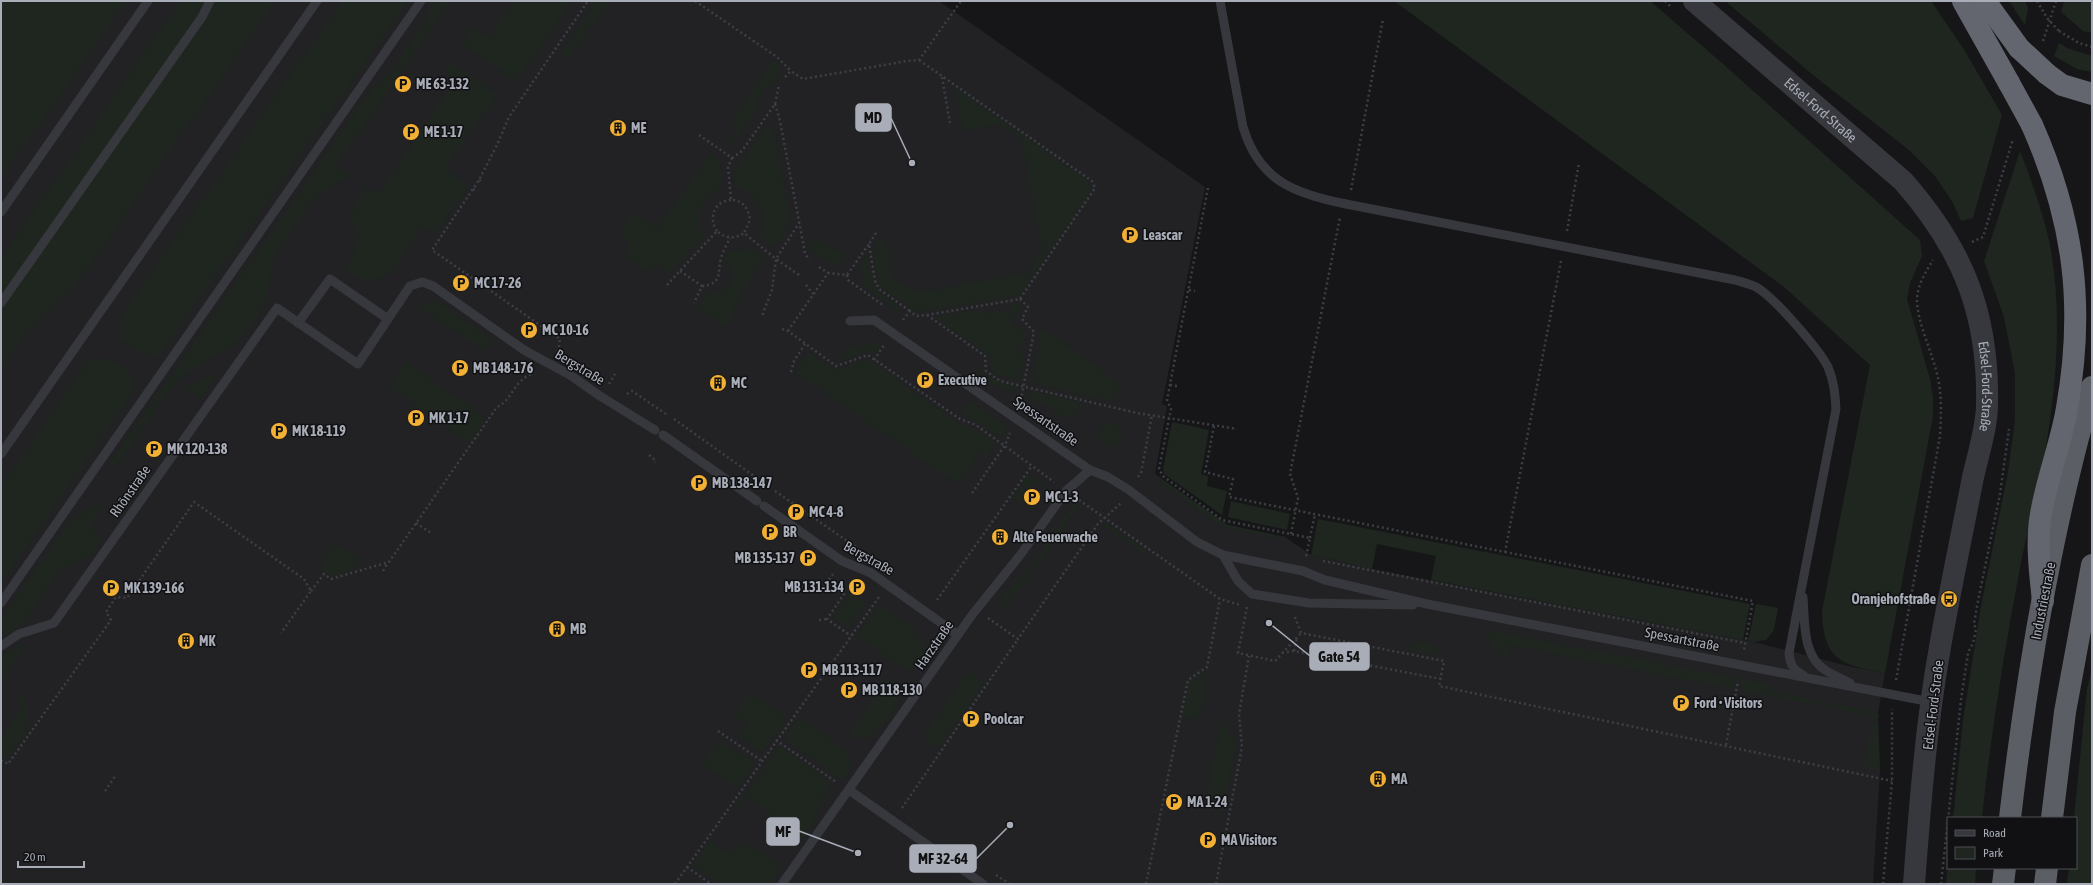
<svg xmlns="http://www.w3.org/2000/svg" width="2093" height="885" font-family="'Asap Condensed',sans-serif">
	<style>
		.built { fill: #222225 }
		.green { fill: #1e261f }
		.lines { fill: none; stroke-linecap: round; stroke-linejoin: round }
		.path { stroke: #3d3f44; stroke-width: 2.5; stroke-dasharray: 2 3; stroke-linecap: butt }
		.service { stroke: #37383d; stroke-width: 9 }
		.tertiary { stroke: #37383d; stroke-width: 22 }
		.trunk { stroke: #5b5e65; stroke-width: 22 }
		.motorway { stroke: #63666e; stroke-width: 22 }
		.path-bridge { stroke: #3d3f44; stroke-width: 2.5; stroke-dasharray: 2 3; stroke-linecap: butt }
		.motorway-bridge { stroke: #63666e; stroke-width: 22 }
		.labels { text-anchor: middle; stroke-width: 3; stroke-linejoin: round; paint-order: stroke }
		.poi-label { font-size: 14px; font-weight: bold; fill: #a8adb8; stroke: #111113; text-anchor: start }
		.street-label { font-size: 14px; fill: #a8adb8; stroke: #111113 }
		.leader { fill: none; stroke: #a8adb8; stroke-width: 1.5 }
		.callout-dot { fill: #a8adb8; stroke: #111113; stroke-width: 1.5 }
		.callout { fill: #a8adb8; stroke: #a8adb8; stroke-width: 1.5 }
		.callout-label { font-size: 15px; text-anchor: middle; font-weight: bold; fill: #111 }
	</style>
	<rect width="100%" height="100%" fill="#161618"/>
	<polygon class="built" points="69,1 939,1 1205,187 1162,404 1167,406 1155,474 1228,525 1285,537 1311,555 1372,569 1754,642 1852,667 1885,673 1878,713 1880,771 1873,884 1,884 1,97"/>
	<g class="green">
		<polygon points="1,1 127,1 1,178"/>
		<polygon points="181,1 275,1 78,282 25,335 1,370 1,258"/>
		<polygon points="342,1 408,1 159,356 139,352 121,339 121,316"/>
		<polygon points="434,1 450,1 336,166 350,176 317,196 275,255 265,305 241,338 176,381 117,465 109,464 374,86 390,72 430,16 430,7"/>
		<polygon points="513,1 572,1 516,81 462,43 473,27 488,37"/>
		<polygon points="596,1 609,1 569,59 561,53"/>
		<path d="M 1394,1 L 1650,1 L 1722,63 L 1920,240 L 1922,256 L 1910,283 L 1907,299 L 1930,379 L 1933,397 L 1933,416 L 1885,673 C 1842,665 1823,661 1822,611 L 1870,365 L 1784,287 Z"/>
		<polygon points="1725,1 1931,1 1965,51 2002,115 1973,218 1961,221 1953,203 1935,176 1909,150 1813,75"/>
		<polygon points="2009,1 2025,1 2028,8 2025,25"/>
		<polygon points="2064,1 2092,1 2092,33 2083,31 2061,12"/>
		<polygon points="2059,43 2067,48 2092,56 2092,72 2077,69 2054,56"/>
		<path d="M 774,60 L 780,63 C 782,74 777,78 771,87 L 768,85 L 757,101 L 761,104 L 733,144 L 728,141 L 738,127 L 731,123 Z"/>
		<polygon points="450,64 455,64 497,95 445,169 469,185 436,234 424,226 391,273 367,283 346,270 359,239 351,216 365,186 378,195 456,79 444,70"/>
		<polygon points="955,87 1086,180 1090,186 1090,192 1020,295 917,312 883,289 878,281 873,248 881,237 885,236 892,277 915,293 1026,274 1042,251 1022,140 999,124 963,131"/>
		<path d="M 766,126 L 773,128 L 791,221 L 774,248 L 759,238 C 767,214 761,193 735,187 L 734,173 Z"/>
		<path d="M 2020,151 C 2032,182 2043,213 2050,245 C 2063,315 2056,390 2044,459 C 2039,494 2028,528 2021,562 C 2005,647 1991,732 1982,818 L 1953,818 L 1963,720 L 1981,606 L 2008,472 L 2015,420 L 2015,374 L 2004,317 L 1984,261 Z"/>
		<path d="M 710,153 L 720,160 L 722,187 C 701,197 693,216 703,237 L 667,275 L 656,266 L 651,274 L 625,256 C 630,247 628,238 620,231 L 633,213 L 657,229 Z"/>
		<polygon points="813,240 819,241 844,254 835,267 808,249 810,241"/>
		<path d="M 749,247 L 765,259 L 741,294 L 727,327 L 698,307 L 709,291 L 720,293 C 736,282 737,272 724,259 L 729,252 L 739,251 Z"/>
		<polygon points="866,256 869,257 873,287 900,307 899,312 864,287 860,264"/>
		<polygon points="435,300 494,341 481,350 420,307"/>
		<polygon points="1015,303 1022,307 1011,322 1028,334 1016,351 1024,356 1019,380 997,375 990,370 994,359 934,317 978,309 982,314 1011,310"/>
		<polygon points="1042,328 1122,385 1108,401 1032,383"/>
		<polygon points="877,343 881,344 874,355 869,351 836,363 847,347"/>
		<polygon points="809,352 835,370 868,359 958,423 976,429 996,443 985,457 979,453 957,484 795,372"/>
		<polygon points="110,358 128,371 136,388 1,583 1,487 89,361"/>
		<polygon points="406,362 486,418 469,442 389,387"/>
		<polygon points="974,368 1001,383 1018,387 1017,393 997,386 972,371"/>
		<polygon points="211,375 217,376 200,399 185,389"/>
		<polygon points="1031,391 1085,404 1074,415 1065,419 1037,399 1035,402 1029,399"/>
		<polygon points="971,402 1007,427 999,437 977,422 962,415"/>
		<polygon points="1172,422 1209,430 1201,474 1208,476 1207,486 1227,491 1222,515 1164,474 1163,469"/>
		<circle cx="1110" cy="435" r="12"/>
		<polygon points="1028,474 1048,488 1047,491 1033,481 1018,503 1012,498"/>
		<polygon points="1162,479 1228,525 1285,537 1285,540 1220,526 1161,483"/>
		<polygon points="109,498 89,528 103,538 91,556 60,570 23,623 1,639 1,619 69,522"/>
		<polygon points="1231,501 1290,514 1287,530 1228,517"/>
		<polygon points="1075,502 1079,505 1076,510 1006,609 1002,606 1001,599 1003,595 1025,574"/>
		<polygon points="1318,519 1750,604 1743,640 1431,580 1436,556 1377,544 1372,569 1311,555"/>
		<polygon points="1106,523 1146,551 1145,555 1103,527"/>
		<polygon points="334,542 361,561 352,571 331,577 319,569 327,559 324,556"/>
		<polygon points="850,592 867,604 848,629 832,617"/>
		<polygon points="880,604 915,629 930,655 926,663 916,668 904,669 857,636"/>
		<polygon points="1756,604 1778,608 1774,630 1766,640 1754,642 1748,641"/>
		<polygon points="1492,631 1736,678 1734,689 1509,645 1505,662 1488,641 1489,634"/>
		<polygon points="1416,642 1429,644 1442,650 1440,656 1405,649"/>
		<polygon points="21,643 24,649 2,681 1,656"/>
		<polygon points="2092,669 2092,884 2067,884 2069,868 2076,868 2076,818 2074,818 2087,688"/>
		<polygon points="1209,670 1200,720 1182,717 1189,682"/>
		<polygon points="969,671 985,682 938,748 922,737"/>
		<path d="M 889,675 C 893,680 898,685 899,691 C 901,700 894,707 890,714 C 879,730 870,747 849,734 Z"/>
		<polygon points="1741,679 1769,685 1775,692 1878,713 1879,717 1740,690"/>
		<polygon points="22,692 28,707 25,734 6,760 1,757 1,738 23,705 16,700"/>
		<polygon points="749,692 786,718 762,753 739,737 748,724 734,715"/>
		<polygon points="799,718 846,751 849,756 851,768 842,781 784,739"/>
		<polygon points="1221,721 1237,741 1222,815 1207,793"/>
		<polygon points="1872,724 1878,725 1880,771 1864,768"/>
		<polygon points="719,739 755,763 738,788 702,763"/>
		<polygon points="779,746 832,783 819,803 818,814 797,847 791,847 799,833 745,796 736,809 733,807 744,792 747,793"/>
		<path d="M 710,840 L 727,853 L 731,853 C 736,846 742,841 750,845 L 778,865 L 779,872 L 770,884 L 718,884 L 692,866 Z"/>
		<polygon points="1948,864 1948,868 1976,868 1975,884 1946,884"/>
	</g>
	<g class="lines">
		<g class="path">
			<polyline points="695,1 777,57 791,71"/>
			<polyline points="1665,1 1672,8"/>
			<polyline points="2059,31 2079,43 2092,47"/>
			<polyline points="2043,41 2056,1"/>
			<polyline points="785,77 791,71 803,79 907,61 919,60 961,1"/>
			<polyline points="942,77 950,123"/>
			<polyline points="775,104 780,121 805,253 809,260"/>
			<path d="M 699,135 L 732,158 L 728,167 L 731,200 C 743,200 748,208 750,220 L 744,233 L 776,259 L 772,290 L 762,316"/>
			<polyline points="732,158 742,151 775,104 779,85"/>
			<polyline points="479,180 483,182"/>
			<polyline points="1208,188 1167,400 1171,409 1159,469 1163,476 1222,520 1310,538 1306,557"/>
			<polyline points="473,189 477,191"/>
			<polyline points="1351,190 1383,19"/>
			<path d="M 717,231 C 708,218 714,201 731,200"/>
			<polyline points="1567,231 1579,163"/>
			<polyline points="876,233 869,244 875,281 879,289 910,311"/>
			<polyline points="1972,242 1983,237 2013,139"/>
			<polyline points="819,267 828,273"/>
			<polyline points="680,271 702,286 694,303"/>
			<polyline points="799,275 776,259 799,223"/>
			<polyline points="847,275 848,280 884,306"/>
			<path d="M 667,285 L 717,231 C 726,239 735,239 744,233"/>
			<polyline points="806,285 813,294"/>
			<path d="M 702,286 C 723,284 717,273 721,258 C 723,251 727,244 730,238"/>
			<polyline points="1189,290 1195,291"/>
			<polyline points="1020,299 1028,307 1022,319 1034,332 1020,404"/>
			<polyline points="927,315 985,356 986,371 1000,381 1137,413 1237,429"/>
			<polyline points="903,320 910,311 916,316 927,315 1020,299 1095,188 1092,181 919,60"/>
			<polyline points="782,329 788,331 836,366 868,355 960,419 976,425 1054,482"/>
			<polyline points="788,331 828,273 847,275 869,244"/>
			<polyline points="558,352 560,339 432,250 479,180 497,145 509,117 588,1"/>
			<polyline points="874,360 884,345"/>
			<polyline points="791,372 794,361 805,344"/>
			<polyline points="609,384 615,374"/>
			<polyline points="1170,385 1177,386"/>
			<polyline points="627,394 632,391 666,414"/>
			<polyline points="674,419 768,486"/>
			<polyline points="1214,426 1205,472 1233,479 1229,497 1505,552 1561,261"/>
			<polyline points="649,455 656,461 655,462"/>
			<polyline points="1138,477 1141,473 1152,415"/>
			<polyline points="775,491 853,545"/>
			<polyline points="972,493 1005,445 1010,433"/>
			<polyline points="1079,500 1220,599 1240,605"/>
			<polyline points="416,523 431,533"/>
			<polyline points="1291,534 1298,498 1290,474 1340,217"/>
			<polyline points="1310,538 1315,514"/>
			<polyline points="851,548 853,545 859,549"/>
			<polyline points="1505,552 1753,601 1744,650"/>
			<polyline points="1323,561 1745,643"/>
			<polyline points="383,571 388,562"/>
			<polyline points="833,574 827,582 844,594 827,619 851,636"/>
			<path d="M 311,591 L 324,574 L 331,579 L 389,562 L 497,407 C 513,400 515,377 534,374"/>
			<polyline points="937,600 1031,467"/>
			<polyline points="1247,607 1238,653 1275,661 1301,633"/>
			<polyline points="1295,617 1301,633 1444,661 1439,686 1892,781"/>
			<polyline points="988,618 1018,639 1098,524 1121,503"/>
			<polyline points="819,620 827,619"/>
			<polyline points="1294,651 1297,638"/>
			<polyline points="1282,653 1294,651 1441,679"/>
			<path d="M 1896,680 L 1940,436 C 1941,416 1942,397 1938,378 C 1933,354 1917,322 1917,300 C 1917,286 1926,271 1933,260"/>
			<polyline points="718,731 762,761"/>
			<polyline points="776,740 836,782"/>
			<polyline points="1726,745 1738,681"/>
			<polyline points="1,760 8,764 111,620 106,612 116,597 127,598 194,502 304,579 311,591 281,633"/>
			<polyline points="105,791 116,775"/>
			<polyline points="902,808 1018,639"/>
			<polyline points="687,867 711,884"/>
			<polyline points="996,875 1010,884"/>
			<polyline points="675,884 879,597"/>
			<polyline points="1146,884 1188,680 1207,667 1220,599"/>
			<polyline points="1216,884 1242,747 1239,714 1249,656"/>
			<polyline points="1883,884 1892,781 1892,709"/>
			<polyline points="1941,884 1961,700 1968,653 1973,643 1976,630 1974,623 1978,601 2000,494 2009,429"/>
		</g>
		<g class="service">
			<path d="M 1220,1 L 1243,127 C 1259,181 1295,194 1346,204 L 1735,280 C 1742,282 1750,284 1756,287 C 1773,296 1819,349 1828,367 C 1834,381 1835,394 1836,409 L 1789,653 C 1790,664 1793,670 1803,675"/>
			<polyline points="1,212 148,1"/>
			<polyline points="1,303 202,17 210,1"/>
			<polyline points="850,321 874,320 1090,470 1108,477 1129,490 1197,542 1223,555 1303,571 1325,580 1427,604 1931,702"/>
			<polyline points="298,323 330,279 388,319"/>
			<polyline points="663,435 757,501"/>
			<polyline points="1,454 317,1"/>
			<polyline points="764,506 842,561 871,573 958,635"/>
			<polyline points="1223,555 1238,581 1252,594 1309,603 1413,605"/>
			<path d="M 1803,597 C 1805,621 1802,655 1825,670 C 1833,675 1842,679 1850,683"/>
			<polyline points="1,603 421,1"/>
			<polyline points="1,646 19,634 54,623 277,308 358,364 410,286 422,282 433,286 524,350 570,375 600,396 655,430"/>
			<polyline points="849,790 983,884"/>
			<polyline points="782,884 972,615 1021,554 1066,491 1090,470"/>
		</g>
		<path class="tertiary" id="s1" d="M 1694,1 L 1903,181 C 1963,249 1989,314 1987,405 C 1987,427 1978,455 1973,477 C 1962,534 1950,590 1940,647 C 1926,725 1920,805 1914,884"/>
		<g class="trunk">
			<path d="M 2010,818 C 2027,673 2051,528 2092,387"/>
			<polyline points="2052,818 2065,712 2092,565"/>
			<polyline points="2003,884 2005,868"/>
			<polyline points="2045,884 2047,868"/>
		</g>
		<g class="motorway">
			<polyline points="1963,1 2009,83"/>
			<polyline points="1985,1 2019,48"/>
			<polyline points="2047,74 2062,85 2092,94"/>
			<path d="M 2032,125 C 2074,220 2085,305 2067,408 C 2061,444 2047,478 2041,514 C 2036,542 2040,573 2043,601"/>
		</g>
		<polyline class="path-bridge" points="2037,1 2047,18 2059,31"/>
		<g class="motorway-bridge">
			<polyline points="2019,48 2047,74"/>
			<polyline points="2009,83 2032,125"/>
		</g>
	</g>
	<defs>
		<g id="parking-disc" transform="scale(0.9)"><circle r="9.5" fill="#f2b134" stroke="#111113"/><path d="M-3.5-5.5H1a3.5 3.5 0 0 1 0 7H-1V5.5H-3.5ZM-1-3.4V-.6H.8a1.4 1.4 0 0 0 0-2.8Z" fill="#111"/></g>
		<g id="building-disc" transform="scale(0.9)"><circle r="9.5" fill="#f2b134" stroke="#111113"/><path d="M-4-6H4V6H1V3H-1V6H-4ZM-2.5-4.3h1.7v1.8h-1.7ZM.8-4.3h1.7v1.8H.8ZM-2.5-1h1.7V.8h-1.7ZM.8-1h1.7V.8H.8Z" fill="#111"/></g>
		<g id="bus-disc" transform="scale(0.9)"><circle r="9.5" fill="#f2b134" stroke="#111113"/><path d="M-5-6H5V4H4V6H2V4H-2V6H-4V4H-5ZM-3.5-4V0h7V-4ZM-3.5 1.2v1.5H-2V1.2ZM2 1.2v1.5H3.5V1.2Z" fill="#111"/></g>
	</defs>
	<g fill-rule="evenodd">
		<use href="#parking-disc" x="403" y="84"/>
		<use href="#building-disc" x="618" y="128"/>
		<use href="#parking-disc" x="411" y="132"/>
		<use href="#parking-disc" x="1130" y="235"/>
		<use href="#parking-disc" x="461" y="283"/>
		<use href="#parking-disc" x="529" y="330"/>
		<use href="#parking-disc" x="460" y="368"/>
		<use href="#parking-disc" x="925" y="380"/>
		<use href="#building-disc" x="718" y="383"/>
		<use href="#parking-disc" x="416" y="418"/>
		<use href="#parking-disc" x="279" y="431"/>
		<use href="#parking-disc" x="154" y="449"/>
		<use href="#parking-disc" x="699" y="483"/>
		<use href="#parking-disc" x="1032" y="497"/>
		<use href="#parking-disc" x="796" y="512"/>
		<use href="#parking-disc" x="770" y="532"/>
		<use href="#building-disc" x="1000" y="537"/>
		<use href="#parking-disc" x="808" y="558"/>
		<use href="#parking-disc" x="857" y="587"/>
		<use href="#parking-disc" x="111" y="588"/>
		<use href="#bus-disc" x="1949" y="599"/>
		<use href="#building-disc" x="557" y="629"/>
		<use href="#building-disc" x="186" y="641"/>
		<use href="#parking-disc" x="809" y="670"/>
		<use href="#parking-disc" x="849" y="690"/>
		<use href="#parking-disc" x="1681" y="703"/>
		<use href="#parking-disc" x="971" y="719"/>
		<use href="#building-disc" x="1378" y="779"/>
		<use href="#parking-disc" x="1174" y="802"/>
		<use href="#parking-disc" x="1208" y="840"/>
	</g>
	<g class="labels">
		<g class="poi-label">
			<text x="416" y="89">ME 63-132</text>
			<text x="631" y="133">ME</text>
			<text x="424" y="137">ME 1-17</text>
			<text x="1143" y="240">Leascar</text>
			<text x="474" y="288">MC 17-26</text>
			<text x="542" y="335">MC 10-16</text>
			<text x="473" y="373">MB 148-176</text>
			<text x="938" y="385">Executive</text>
			<text x="731" y="388">MC</text>
			<text x="429" y="423">MK 1-17</text>
			<text x="292" y="436">MK 18-119</text>
			<text x="167" y="454">MK 120-138</text>
			<text x="712" y="488">MB 138-147</text>
			<text x="1045" y="502">MC 1-3</text>
			<text x="809" y="517">MC 4-8</text>
			<text x="783" y="537">BR</text>
			<text x="1013" y="542">Alte Feuerwache</text>
			<text x="795" y="563" text-anchor="end">MB 135-137</text>
			<text x="844" y="592" text-anchor="end">MB 131-134</text>
			<text x="124" y="593">MK 139-166</text>
			<text x="1936" y="604" text-anchor="end">Oranjehofstraße</text>
			<text x="570" y="634">MB</text>
			<text x="199" y="646">MK</text>
			<text x="822" y="675">MB 113-117</text>
			<text x="862" y="695">MB 118-130</text>
			<text x="1694" y="708">Ford • Visitors</text>
			<text x="984" y="724">Poolcar</text>
			<text x="1391" y="784">MA</text>
			<text x="1187" y="807">MA 1-24</text>
			<text x="1221" y="845">MA Visitors</text>
		</g>
		<g class="street-label">
			<text dy="5" stroke="none"><textPath href="#s1" startOffset="167">Edsel-Ford-Straße</textPath></text>
			<text transform="translate(580 367) rotate(31)" y="5">Bergstraße</text>
			<text dy="5" stroke="none"><textPath href="#s1" startOffset="503">Edsel-Ford-Straße</textPath></text>
			<text transform="translate(1046 421) rotate(35)" y="5">Spessartstraße</text>
			<text transform="translate(130 491) rotate(-55)" y="5">Rhönstraße</text>
			<text transform="translate(869 558) rotate(29)" y="5">Bergstraße</text>
			<text transform="translate(2043 601) rotate(-79)" y="5">Industriestraße</text>
			<text transform="translate(1682 639) rotate(11)" y="5">Spessartstraße</text>
			<text transform="translate(934 645) rotate(-55)" y="5">Harzstraße</text>
			<text transform="translate(1933 705) rotate(-83)" y="5">Edsel-Ford-Straße</text>
		</g>
	</g>
	<path class="leader" d="M912 163L891 118M1269 623L1310 656M858 853L799 831M1010 825L976 859"/>
	<g class="callout-dot">
		<circle cx="912" cy="163" r="4"/>
		<circle cx="1269" cy="623" r="4"/>
		<circle cx="858" cy="853" r="4"/>
		<circle cx="1010" cy="825" r="4"/>
	</g>
	<g class="callout">
		<rect x="856" y="104" width="35" height="27" rx="4"/>
		<rect x="1310" y="643" width="59" height="27" rx="4"/>
		<rect x="767" y="818" width="32" height="27" rx="4"/>
		<rect x="910" y="845" width="66" height="27" rx="4"/>
	</g>
	<g class="callout-label">
		<text x="873" y="123">MD</text>
		<text x="1339" y="662">Gate 54</text>
		<text x="783" y="837">MF</text>
		<text x="943" y="864">MF 32-64</text>
	</g>
	<rect width="2093" height="885" fill="none" stroke="#a8adb8" stroke-width="4"/>
	<rect x="1947" y="817" width="130" height="52" fill="#111113" stroke="#4d4f55"/>
	<rect x="1955" y="830" width="20" height="6" fill="#37383d" stroke="#4d4f55"/>
	<text x="1983" y="837" font-size="12" fill="#a8adb8">Road</text>
	<rect x="1955" y="847" width="20" height="12" fill="#1e261f" stroke="#4d4f55"/>
	<text x="1983" y="857" font-size="12" fill="#a8adb8">Park</text>
	<path d="M18 861v6h66v-6" fill="none" stroke="#a8adb8" stroke-width="2"/>
	<text x="24" y="861" font-size="12" fill="#a8adb8" stroke="#111113" stroke-width="3" paint-order="stroke">20 m</text>
</svg>
